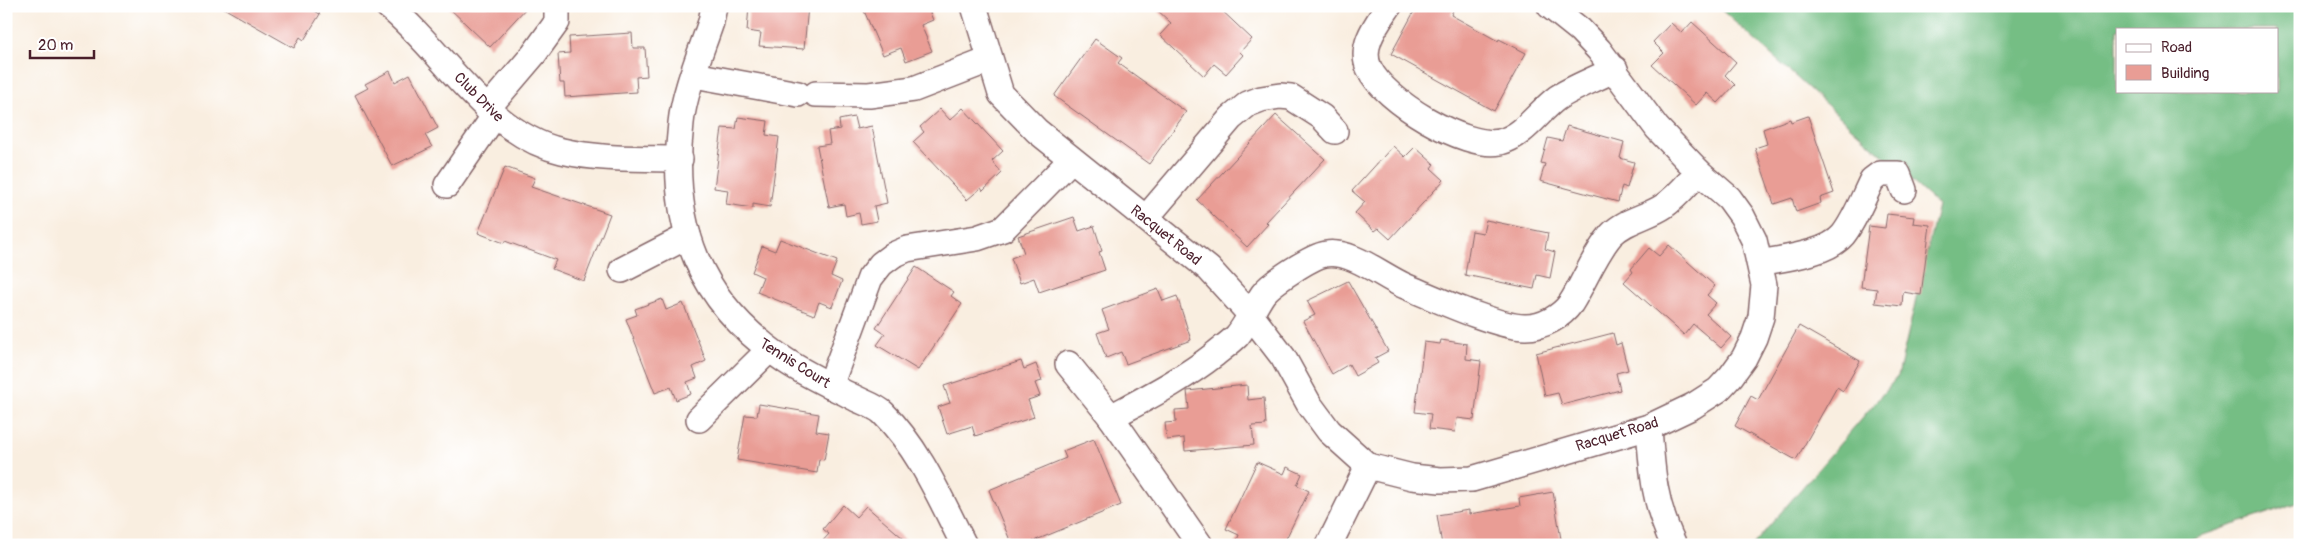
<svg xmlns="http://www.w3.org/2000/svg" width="2306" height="551" font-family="Pangolin,sans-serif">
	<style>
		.forest { fill: #74be84; stroke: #5f6e58; fill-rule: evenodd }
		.building { fill: #e99d95 }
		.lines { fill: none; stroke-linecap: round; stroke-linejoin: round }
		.minor-casing { stroke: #87676a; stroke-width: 28 }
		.minor { stroke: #fff; stroke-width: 25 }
		.labels { text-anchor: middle; stroke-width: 5; stroke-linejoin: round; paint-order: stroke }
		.street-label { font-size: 15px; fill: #4a1f2b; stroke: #fff }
	</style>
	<rect width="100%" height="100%" fill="#fff"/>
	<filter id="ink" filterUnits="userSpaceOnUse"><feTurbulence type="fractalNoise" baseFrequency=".02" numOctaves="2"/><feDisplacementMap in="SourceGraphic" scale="10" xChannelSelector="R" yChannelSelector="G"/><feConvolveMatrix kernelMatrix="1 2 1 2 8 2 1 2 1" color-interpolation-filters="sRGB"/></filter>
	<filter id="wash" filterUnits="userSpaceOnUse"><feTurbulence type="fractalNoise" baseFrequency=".0096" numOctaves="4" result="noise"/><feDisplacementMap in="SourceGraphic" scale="20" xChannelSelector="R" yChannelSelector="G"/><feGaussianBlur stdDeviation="1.12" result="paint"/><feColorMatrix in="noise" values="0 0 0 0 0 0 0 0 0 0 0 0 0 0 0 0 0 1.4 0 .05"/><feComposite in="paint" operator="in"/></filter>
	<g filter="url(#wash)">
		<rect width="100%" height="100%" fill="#f9eee0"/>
		<path class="forest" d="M 1717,6 L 2300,6 L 2300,502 L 2186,541 L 2182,545 L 1753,545 L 1898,376 L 1938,205 ZM 2117,29 L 2277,29 L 2277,91 L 2117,91 Z"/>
		<g id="blocks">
			<g class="building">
				<polygon points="220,6 306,6 320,14 304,40 300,37 294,48"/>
				<polygon points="447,6 528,6 490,47"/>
				<polygon points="749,6 808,6 804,49 759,46 761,33 747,31"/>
				<polygon points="862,6 927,6 933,20 921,25 932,51 906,61 901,48 883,55"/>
				<polygon points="1153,6 1217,6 1252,39 1240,52 1243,55 1226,74 1214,64 1204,76 1160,35 1171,23"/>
				<polygon points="1417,6 1455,6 1451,15 1498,41 1499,39 1526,53 1494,111 1391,54"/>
				<polygon points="1692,22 1736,62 1725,75 1735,85 1718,103 1707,93 1696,105 1652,65 1664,53 1653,42 1671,23 1682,33"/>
				<polygon points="632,33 633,48 645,48 647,76 636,77 637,92 565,97 564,83 560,83 558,54 570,53 569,37"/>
				<polygon points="1095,39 1122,58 1118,63 1186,112 1149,164 1054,96"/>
				<polygon points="390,71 395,82 410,74 438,128 425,135 432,147 392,166 355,95 368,88 365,84"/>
				<polygon points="963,108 1003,151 992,161 1002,173 983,191 981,188 967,200 913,142 924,132 920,127 940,109 950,120"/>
				<polygon points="1276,115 1325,159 1266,222 1268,224 1247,247 1197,200"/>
				<polygon points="1808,116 1834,193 1820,198 1821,203 1796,212 1792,198 1774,204 1755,148 1767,144 1763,129 1790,119 1791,122"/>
				<polygon points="738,117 768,121 766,135 779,137 770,207 753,204 753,208 726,204 728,190 714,188 722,128 736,129"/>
				<polygon points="854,117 857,129 872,126 887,203 874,206 877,221 861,224 859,213 846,216 844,204 829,207 817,146 830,144 828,131 840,129 839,120"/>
				<polygon points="1567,126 1624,142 1620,158 1634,162 1627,188 1622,186 1618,202 1540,181 1545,164 1541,163 1548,138 1562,141"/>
				<polygon points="1393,146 1405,157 1415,147 1434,164 1431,168 1444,180 1390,239 1378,228 1374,231 1355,213 1365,202 1352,191"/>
				<polygon points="505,167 535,178 531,187 610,214 584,281 552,269 556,260 505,241 504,243 478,233"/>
				<polygon points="1887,214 1914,217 1913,223 1930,225 1921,295 1903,292 1902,306 1875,303 1877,289 1861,287 1869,226 1885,228"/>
				<polygon points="1074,217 1079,231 1094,226 1102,251 1099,252 1105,270 1039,292 1034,278 1020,283 1011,258 1024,253 1018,236"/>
				<polygon points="1486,220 1548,233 1545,249 1555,252 1550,278 1537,275 1534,289 1465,275 1472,231 1483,233"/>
				<polygon points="780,239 837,261 831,276 842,281 832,307 819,302 814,315 757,292 763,277 752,272 762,246 775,251"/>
				<polygon points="1669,245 1715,286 1707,295 1716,303 1706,314 1731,337 1721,348 1693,324 1684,335 1624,282 1633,272 1631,269 1649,248 1659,256"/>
				<polygon points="916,267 954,292 951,296 962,304 918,370 877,345 885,334 876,328"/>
				<polygon points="1348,281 1388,351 1375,358 1378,363 1355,376 1349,364 1332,374 1303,321 1315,315 1307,301"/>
				<polygon points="1158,289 1163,301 1177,296 1191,340 1126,364 1121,352 1106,358 1097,333 1109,329 1102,310"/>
				<polygon points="662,299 666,310 683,303 706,361 693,367 697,378 687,382 691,394 676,400 671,387 655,393 626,319 637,315 635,309"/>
				<polygon points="1799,326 1860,361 1843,391 1837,387 1796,460 1735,426 1751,396 1758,400"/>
				<polygon points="1613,333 1616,345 1621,343 1628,370 1616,373 1620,390 1562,405 1558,393 1545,396 1536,353"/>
				<polygon points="1441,340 1467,344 1466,359 1481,361 1474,420 1457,418 1455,432 1429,429 1431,414 1415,412 1424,342 1440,344"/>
				<polygon points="1021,361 1024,369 1036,364 1042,381 1035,383 1040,396 1028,400 1034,417 975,436 972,426 947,434 938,407 950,403 944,386"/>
				<polygon points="1247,385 1248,400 1264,398 1266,425 1252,426 1254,445 1185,451 1184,438 1167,440 1165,423 1176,422 1175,410 1189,409 1187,391"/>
				<polygon points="759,404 819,414 816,431 829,433 824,460 819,459 817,473 737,460 745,415 757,416"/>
				<polygon points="1094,439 1121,505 1024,545 1012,545 989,490 1066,458 1063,451"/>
				<polygon points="1257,462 1284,474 1287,467 1302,474 1297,485 1309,491 1283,545 1235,545 1239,535 1226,529"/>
				<polygon points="1553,492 1562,545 1442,545 1437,515 1469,510 1469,514 1520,506 1519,498"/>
				<polygon points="843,505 856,517 866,506 911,545 819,545 829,534 823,529"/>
			</g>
		</g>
	</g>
	<g filter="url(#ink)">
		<use href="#blocks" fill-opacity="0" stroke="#87676a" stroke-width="1"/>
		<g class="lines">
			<g class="minor-casing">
				<g id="minor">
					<path d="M 388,6 C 445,52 487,134 562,151 C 600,160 641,158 680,159"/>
					<path d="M 714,6 L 711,22 C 701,52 684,92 681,123 C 669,226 699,303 786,361 C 807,375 831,386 853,397 C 862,402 876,406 883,413 C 920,450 940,498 964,545"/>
					<polyline points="974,6 1001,94 1037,131 1209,269 1250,314 1283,357 1309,404 1329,431 1368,466 1412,477 1440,480 1472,479 1649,427 1693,406 1718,390 1731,376 1744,358 1754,338 1761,317 1764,285 1754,240 1742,216 1729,198 1699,172 1657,128 1599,50 1580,30 1550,6"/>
					<path d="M 1389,6 C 1377,24 1359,46 1369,68 C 1384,101 1465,149 1500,142 C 1524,136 1538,112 1557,98 C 1574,87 1596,79 1615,69"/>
					<polyline points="694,75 798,94"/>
					<polyline points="816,94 869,95 914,89 989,60"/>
					<polyline points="487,109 534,54 557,22 557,6"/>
					<polyline points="447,185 495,115"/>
					<polyline points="1146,218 1231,118 1248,104 1261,99 1280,96 1291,97 1322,117 1335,131"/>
					<path d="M 1760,263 C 1784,258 1827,254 1843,235 C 1855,220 1863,198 1872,180 L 1880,174 L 1898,174 L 1904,190"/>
					<polyline points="622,270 688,236"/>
					<polyline points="1068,364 1111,417 1200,545"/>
					<polyline points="830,386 870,278 881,264 893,255 907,249 977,238 1003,229 1071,160"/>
					<path d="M 1111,417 C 1146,398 1182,380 1214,355 C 1221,349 1230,343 1237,336 C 1247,324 1254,307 1263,294 C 1271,283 1312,256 1326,254 C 1352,250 1382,276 1405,286 C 1432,297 1499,328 1526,327 C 1543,327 1561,317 1571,303 C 1585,281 1594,255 1611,235 C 1625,220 1648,217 1664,206 C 1677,197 1688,183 1699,172"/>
					<polyline points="699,419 769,350"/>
					<path d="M 1649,427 C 1652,471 1654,504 1674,545"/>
					<polyline points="1329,545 1368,466"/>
				</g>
			</g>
			<use href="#minor" class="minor"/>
		</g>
	</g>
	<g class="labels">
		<g class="street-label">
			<text transform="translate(479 97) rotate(45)" y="5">Club Drive</text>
			<text transform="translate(1166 235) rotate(39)" y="5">Racquet Road</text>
			<text transform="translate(795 363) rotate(32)" y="5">Tennis Court</text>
			<text transform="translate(1617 434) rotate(-17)" y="5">Racquet Road</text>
		</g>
	</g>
	<rect width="2306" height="551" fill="none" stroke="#fff" stroke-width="25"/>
	<rect x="2116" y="28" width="162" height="65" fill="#ffffff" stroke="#b7a5aa"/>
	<rect x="2126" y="44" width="25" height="8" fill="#ffffff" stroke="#b7a5aa"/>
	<text x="2161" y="52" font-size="15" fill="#4a1f2b">Road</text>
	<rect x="2126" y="65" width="25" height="15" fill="#e99d95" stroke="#b7a5aa"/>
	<text x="2161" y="78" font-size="15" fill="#4a1f2b">Building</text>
	<path d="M30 50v8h64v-8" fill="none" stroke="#4a1f2b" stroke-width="2.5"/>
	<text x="38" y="50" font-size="15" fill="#4a1f2b" stroke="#ffffff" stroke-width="4" paint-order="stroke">20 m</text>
</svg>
